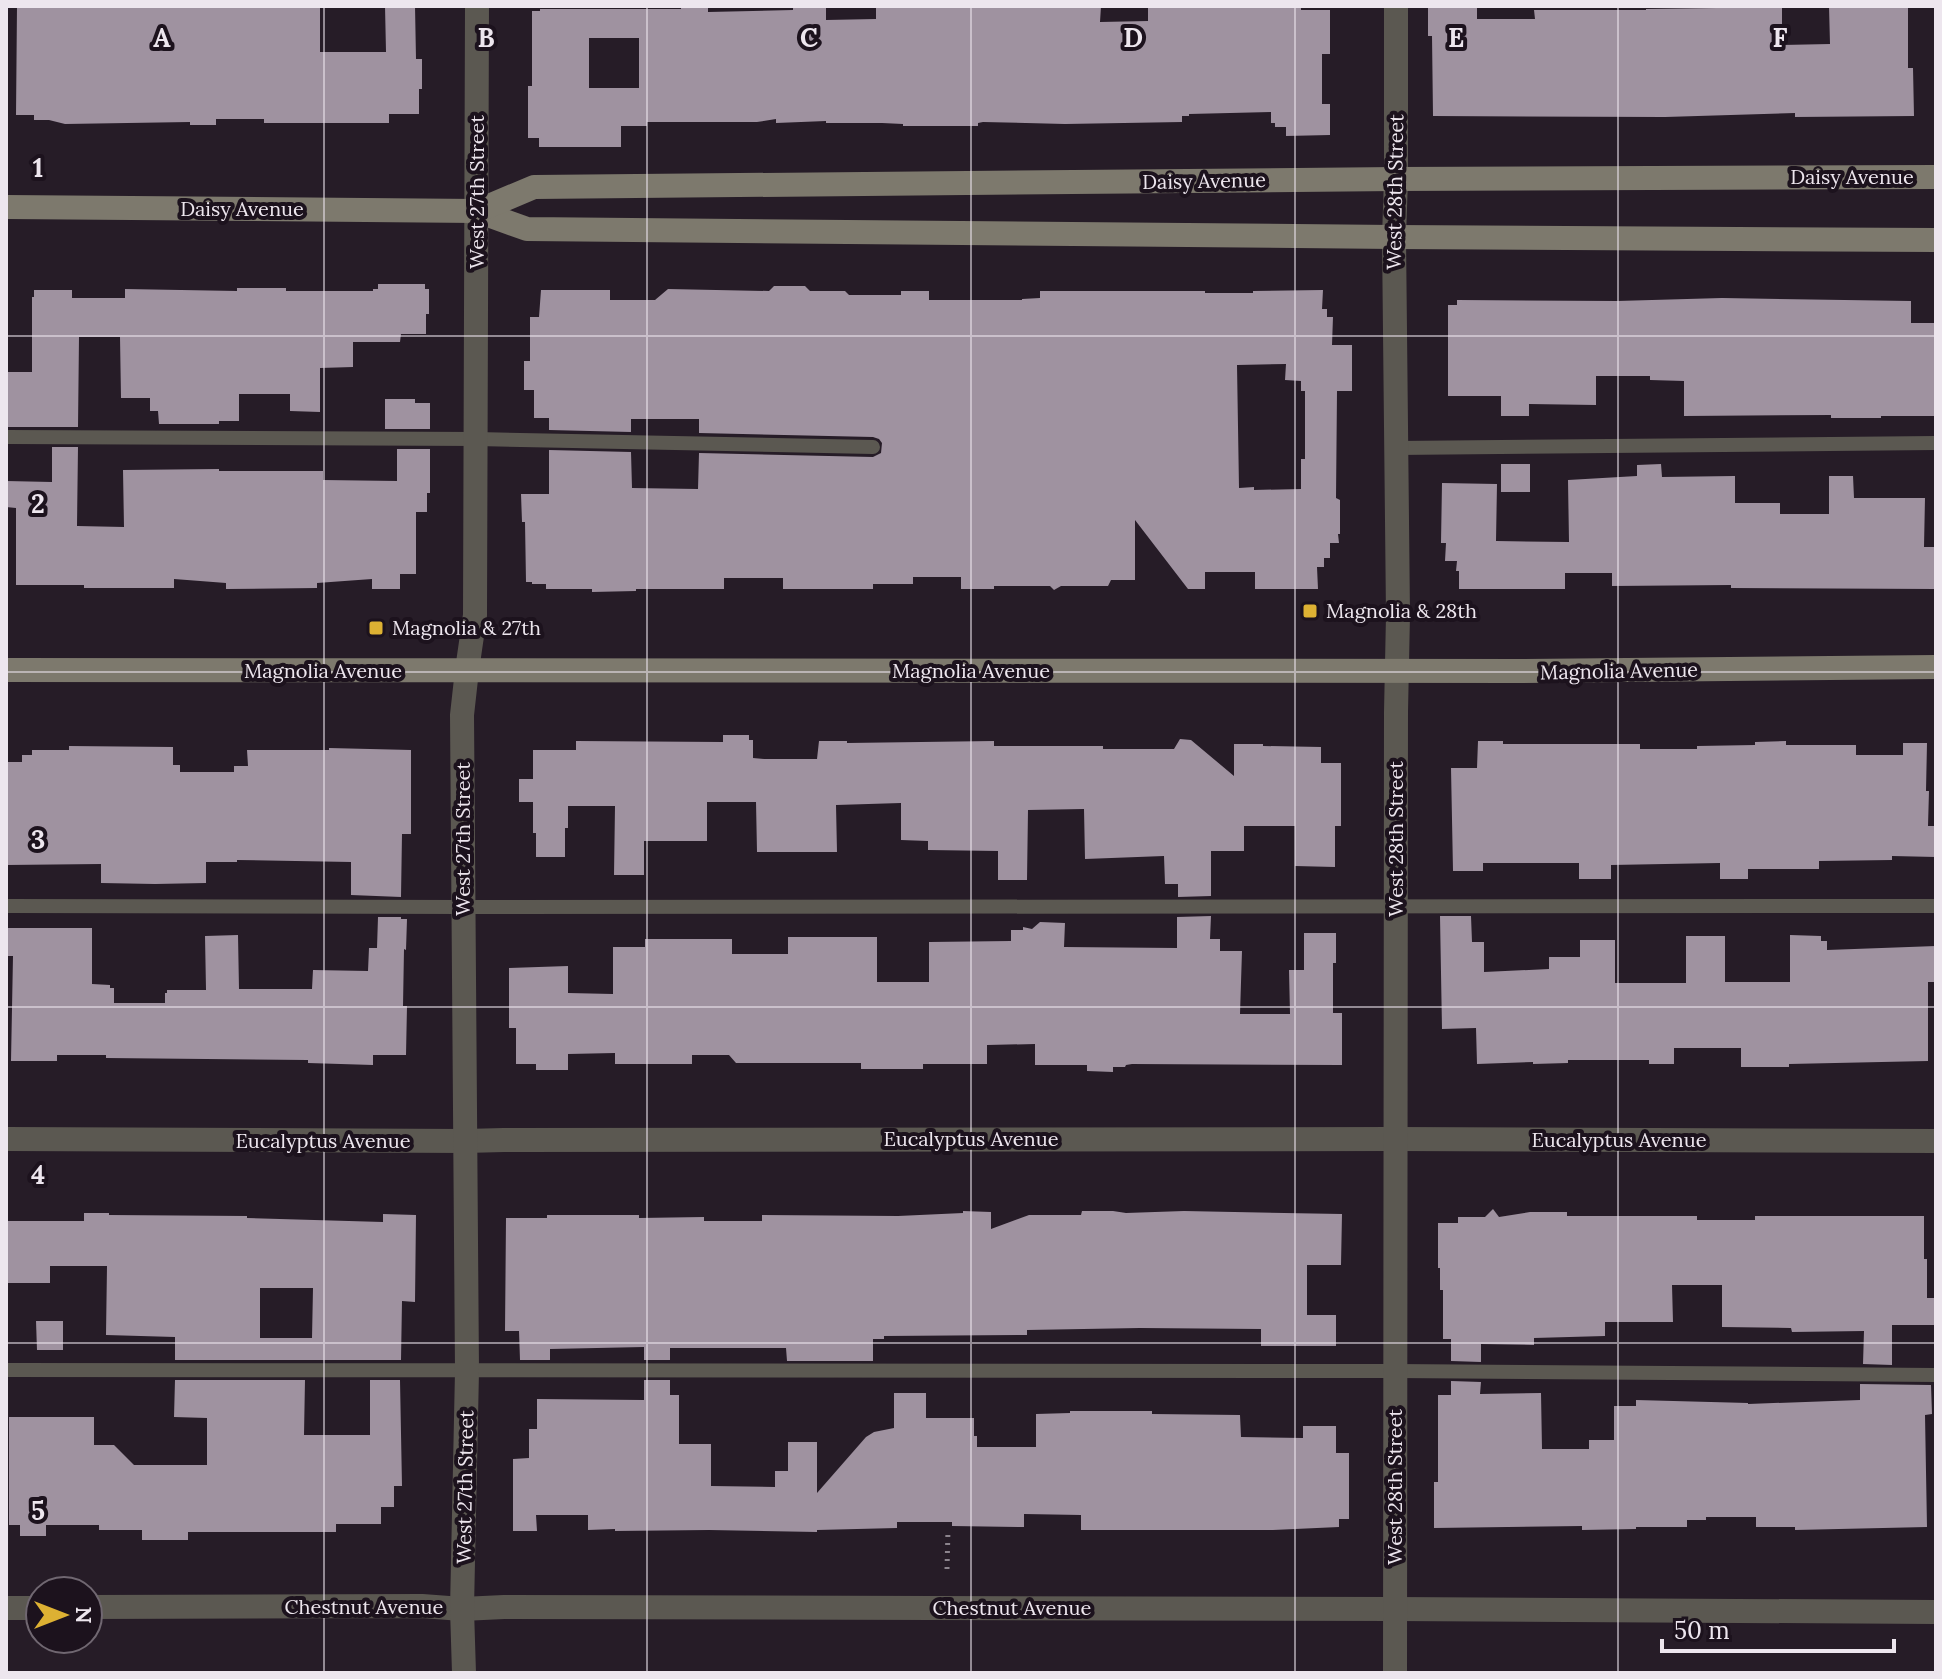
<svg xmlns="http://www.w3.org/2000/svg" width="1942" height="1679" font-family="Lora,serif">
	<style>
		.building { fill: #9f92a0; fill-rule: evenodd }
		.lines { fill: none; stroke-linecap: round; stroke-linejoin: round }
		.path { stroke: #8c848d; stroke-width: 5; stroke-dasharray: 2 6; stroke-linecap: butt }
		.lane { stroke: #5b5851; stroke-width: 14 }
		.street { stroke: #5b5851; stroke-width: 24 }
		.secondary { stroke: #7d796d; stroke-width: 24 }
		.grid { fill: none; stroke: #ede6ee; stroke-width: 2; stroke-opacity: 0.55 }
		.poi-dot { fill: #ddb133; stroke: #1c121d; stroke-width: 3 }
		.labels { text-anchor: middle; stroke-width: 8; stroke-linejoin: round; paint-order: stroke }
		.street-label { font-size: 20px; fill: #ede6ee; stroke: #1c121d }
		.poi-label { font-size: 20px; fill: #ede6ee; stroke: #1c121d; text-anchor: start }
		.grid-label { font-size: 26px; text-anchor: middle; font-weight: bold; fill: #ede6ee; stroke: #1c121d; stroke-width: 8; stroke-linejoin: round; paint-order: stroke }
	</style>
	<rect width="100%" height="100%" fill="#261c27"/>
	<g class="building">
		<polygon points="17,6 320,7 320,52 386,52 385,6 415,6 416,59 422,59 422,89 419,89 419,114 389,114 389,123 264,123 264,119 216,119 216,125 190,125 190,122 65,124 49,120 34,120 34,115 16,115"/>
		<path d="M 681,6 L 708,6 L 708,12 L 793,10 L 793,6 L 826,6 L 826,20 L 876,19 L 876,6 L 1101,6 L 1100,22 L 1148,21 L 1148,8 L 1301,6 L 1301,10 L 1330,10 L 1330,54 L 1322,54 L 1322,104 L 1330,104 L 1330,135 L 1286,136 L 1286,127 L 1275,127 L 1275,123 L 1271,123 L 1271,112 L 1189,114 L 1189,116 L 1182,116 L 1182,122 L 1065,124 L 983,122 L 978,123 L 978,126 L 903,126 L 903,124 L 882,123 L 826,123 L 826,121 L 776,123 L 776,119 L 757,122 L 647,122 L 647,126 L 621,126 L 621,147 L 539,147 L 539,138 L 528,138 L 528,86 L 532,86 L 532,11 L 540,11 L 540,9 L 681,9 ZM 589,38 L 639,38 L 639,88 L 589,88 Z"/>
		<polygon points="1428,6 1477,6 1477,19 1535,19 1534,10 1646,10 1646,9 1716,8 1716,6 1782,6 1782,45 1830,44 1829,6 1908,6 1908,68 1913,68 1914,116 1795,117 1795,113 1665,117 1433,116 1432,36 1428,36"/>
		<polygon points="378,284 425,284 425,289 429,289 429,314 426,314 426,334 401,334 400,342 353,342 353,367 320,368 320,412 290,411 290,394 239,394 239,421 219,421 219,424 159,424 158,411 150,411 150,398 121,398 120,337 79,337 78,427 7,427 7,372 32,372 32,297 34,297 34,290 72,290 72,298 125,298 125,289 237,291 237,288 286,288 286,291 373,291 373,289 378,289"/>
		<path d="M 774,286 L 805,286 L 810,291 L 845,291 L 849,295 L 901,295 L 901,291 L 929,291 L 929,300 L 1022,300 L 1022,299 L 1040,298 L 1040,291 L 1205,291 L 1205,293 L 1253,293 L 1253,291 L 1323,290 L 1322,309 L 1327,309 L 1327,317 L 1333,317 L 1332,345 L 1352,345 L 1352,391 L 1337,391 L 1336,498 L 1340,500 L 1340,534 L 1338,534 L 1339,543 L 1330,543 L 1330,558 L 1324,558 L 1324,567 L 1317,567 L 1318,589 L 1255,589 L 1255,572 L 1205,572 L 1205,589 L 1188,589 L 1135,520 L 1135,580 L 1111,580 L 1108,586 L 1061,586 L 1054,590 L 1050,586 L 994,586 L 994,589 L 961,589 L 961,577 L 913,577 L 913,584 L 873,584 L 873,589 L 783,589 L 783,578 L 724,578 L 724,589 L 636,589 L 636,591 L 592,592 L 592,589 L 546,589 L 546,584 L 532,584 L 532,582 L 526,582 L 525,522 L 522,522 L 521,494 L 549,494 L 549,450 L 631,452 L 632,488 L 698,489 L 699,453 L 873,457 L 881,453 L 882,443 L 879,439 L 873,437 L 699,433 L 699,419 L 631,419 L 631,432 L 549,430 L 549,418 L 534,418 L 534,390 L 524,390 L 524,361 L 530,361 L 530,317 L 539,317 L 541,290 L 610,290 L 610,300 L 655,300 L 668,289 L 769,291 ZM 1286,364 L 1285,380 L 1301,381 L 1301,391 L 1305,391 L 1305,459 L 1301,459 L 1301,489 L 1254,490 L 1254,487 L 1239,488 L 1237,365 Z"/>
		<polygon points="1722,298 1911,301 1911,323 1936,323 1936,416 1881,416 1881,418 1831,418 1831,415 1684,416 1684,381 1650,380 1650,376 1596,376 1596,405 1529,404 1529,416 1501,416 1501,396 1448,396 1448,305 1457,305 1457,300 1617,301"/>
		<polygon points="385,399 415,399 415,403 430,403 430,429 385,429"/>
		<polygon points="52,447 78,447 77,526 124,527 123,470 219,469 219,471 323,471 323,480 397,481 397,449 430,449 430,493 427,493 427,512 416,512 416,574 400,574 400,589 372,589 372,579 317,583 317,588 226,589 226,583 174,579 174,588 84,588 84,585 16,585 16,508 6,507 6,481 52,482"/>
		<rect x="1501" y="464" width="29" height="28"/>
		<polygon points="1661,464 1662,477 1735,476 1735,503 1780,503 1780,514 1829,514 1829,476 1853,476 1854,498 1925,498 1924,547 1936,547 1936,589 1731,588 1731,585 1612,586 1612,573 1565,573 1565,589 1459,589 1459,571 1456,571 1457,561 1445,561 1446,543 1441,543 1442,483 1497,484 1496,541 1569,542 1568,480 1637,476 1637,465"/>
		<polygon points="723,735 749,735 749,740 753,740 753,758 764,759 817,759 819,741 847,741 847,743 994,741 994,746 1103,746 1103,749 1174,749 1180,739 1191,740 1234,776 1234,744 1263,744 1263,746 1321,747 1321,763 1341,763 1341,826 1335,826 1335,867 1295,866 1295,826 1244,826 1244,851 1211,851 1211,896 1178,897 1178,884 1165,884 1164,856 1085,859 1084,809 1028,810 1027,880 998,880 998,851 928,850 928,841 901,840 901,803 836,805 837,852 757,852 756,802 707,802 707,841 644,841 644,875 614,875 615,806 568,806 568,828 565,828 565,857 536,857 536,833 533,833 533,802 519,802 519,779 533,779 533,750 576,750 576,741 723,742"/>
		<polygon points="1478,741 1503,741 1503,744 1640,744 1640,749 1697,749 1697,746 1755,745 1755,742 1786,741 1786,745 1856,745 1856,755 1903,755 1903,743 1927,743 1926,791 1929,791 1928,826 1936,826 1936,857 1892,856 1892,860 1819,861 1819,869 1748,869 1748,879 1720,879 1720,863 1611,865 1611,879 1579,879 1579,863 1483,863 1483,871 1453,871 1451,768 1477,768"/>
		<polygon points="69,746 173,747 173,765 180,765 180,772 234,772 234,766 248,766 247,750 329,750 329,748 411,750 411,834 402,834 401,897 351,895 351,862 237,860 237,862 206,862 206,883 155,884 101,883 101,864 6,865 6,762 22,762 22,755 32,755 32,750 69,750"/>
		<polygon points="1211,916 1210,939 1220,939 1220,951 1242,951 1240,1014 1290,1014 1289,970 1304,970 1304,933 1336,933 1336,963 1333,963 1333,1013 1342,1013 1342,1065 1132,1064 1126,1065 1125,1067 1113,1067 1113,1072 1087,1071 1087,1065 1035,1065 1035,1044 987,1045 987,1064 923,1064 923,1069 861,1069 861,1063 736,1063 729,1055 692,1055 692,1064 615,1064 615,1053 568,1054 568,1070 536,1070 536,1064 516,1064 516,1028 509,1028 509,968 568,966 568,993 613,994 613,947 645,947 645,939 732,939 732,954 788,954 788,937 877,937 877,982 929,982 929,942 1011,941 1011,930 1023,930 1023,927 1032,929 1040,922 1065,923 1064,947 1177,948 1177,917"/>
		<polygon points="1440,916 1471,916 1472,942 1484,942 1484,972 1549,969 1549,957 1580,957 1580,940 1615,940 1615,983 1686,983 1686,936 1725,936 1725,982 1790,982 1790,935 1821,936 1821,941 1827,941 1827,950 1936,946 1936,982 1928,982 1928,1061 1789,1064 1789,1067 1741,1067 1741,1048 1674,1048 1674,1064 1649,1064 1649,1060 1568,1060 1568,1063 1533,1064 1533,1062 1477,1064 1476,1028 1442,1029"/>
		<polygon points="378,917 401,917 401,919 407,919 406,950 404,949 403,1006 407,1006 406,1055 373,1055 373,1065 308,1063 308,1060 106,1058 106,1055 57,1055 57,1061 11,1061 13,956 6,956 6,928 92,928 92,984 110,985 110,988 114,988 114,1003 165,1003 165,993 167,993 167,990 206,990 205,936 238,935 239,989 312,989 313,970 368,971 369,948 377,948"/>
		<polygon points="1493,1209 1499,1217 1530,1212 1567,1212 1567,1216 1697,1216 1697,1220 1755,1220 1755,1216 1924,1216 1924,1259 1927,1259 1927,1298 1936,1298 1936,1325 1892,1325 1892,1365 1863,1364 1864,1331 1792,1332 1791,1328 1722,1327 1722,1285 1672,1285 1673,1322 1605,1322 1605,1336 1534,1338 1534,1345 1481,1344 1481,1362 1451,1361 1451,1339 1443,1339 1443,1290 1440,1290 1440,1268 1438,1268 1438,1223 1458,1223 1458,1217 1485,1217"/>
		<polygon points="963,1211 991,1212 991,1229 1029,1215 1081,1215 1082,1211 1113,1211 1126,1213 1184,1211 1342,1214 1341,1265 1307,1265 1307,1315 1336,1315 1336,1346 1261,1346 1261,1329 1140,1328 1027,1330 1027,1335 884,1336 884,1339 873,1339 873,1361 787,1361 786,1348 670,1348 670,1360 644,1360 644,1347 550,1349 550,1360 520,1360 519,1331 505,1331 506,1218 547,1218 547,1215 639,1215 639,1218 704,1217 704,1221 762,1221 762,1215 898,1216 963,1213"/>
		<path d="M 84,1213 L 109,1213 L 109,1215 L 247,1216 L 247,1218 L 383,1222 L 383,1214 L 416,1215 L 415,1302 L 402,1301 L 401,1360 L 175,1360 L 175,1337 L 106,1335 L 107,1266 L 50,1266 L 50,1283 L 6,1283 L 6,1221 L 84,1221 ZM 260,1288 L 313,1288 L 312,1338 L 260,1338 Z"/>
		<polygon points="36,1321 63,1321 63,1350 37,1350"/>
		<polygon points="175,1380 305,1380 304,1435 370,1435 370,1380 400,1380 402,1486 394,1486 394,1507 381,1507 381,1524 336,1524 336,1532 188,1532 188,1540 142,1540 142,1530 99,1530 99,1525 46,1525 46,1536 20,1536 20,1525 9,1525 9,1417 94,1417 94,1445 114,1445 134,1465 207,1465 207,1418 174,1417"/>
		<polygon points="644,1380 670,1380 670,1395 679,1395 679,1444 711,1444 711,1486 775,1487 775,1471 788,1471 788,1442 817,1442 817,1493 866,1437 874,1432 894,1428 894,1393 926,1393 926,1418 974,1418 974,1436 977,1436 977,1447 1036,1447 1036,1414 1070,1413 1070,1411 1152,1411 1152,1414 1240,1415 1241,1437 1303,1438 1303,1426 1336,1426 1336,1453 1349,1453 1349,1519 1339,1519 1339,1527 1273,1530 1081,1530 1081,1515 1024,1514 1024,1527 952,1526 952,1522 897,1522 897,1528 817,1530 817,1532 709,1530 615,1531 615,1529 588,1530 588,1515 536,1515 537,1531 513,1531 513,1459 529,1458 529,1429 537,1429 537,1399 644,1400"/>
		<polygon points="1451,1381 1481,1382 1480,1394 1541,1393 1542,1449 1589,1449 1589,1440 1614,1440 1614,1406 1636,1406 1636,1400 1748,1403 1748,1404 1860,1400 1860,1384 1931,1385 1932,1414 1925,1415 1927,1527 1795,1530 1795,1527 1756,1527 1756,1517 1706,1517 1706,1520 1687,1520 1687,1527 1636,1527 1636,1529 1582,1530 1582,1526 1434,1528 1434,1482 1438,1482 1438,1395 1451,1395"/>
	</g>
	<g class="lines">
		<polyline class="path" points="947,1569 948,1530"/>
		<g class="lane">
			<polyline points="6,437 477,439 873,447"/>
			<polyline points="1396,448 1936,443"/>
			<polyline points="6,906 464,907 1936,906"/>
			<polyline points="6,1370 1395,1371 1936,1375"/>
		</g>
		<g class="street">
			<polyline points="6,1139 465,1141 504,1140 1396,1139 1936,1141"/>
			<polyline points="88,1607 422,1606 462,1609 504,1607 1395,1609 1936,1612"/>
			<polyline points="6,1608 40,1608"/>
			<polyline points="464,1673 462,1609 467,1371 462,715 467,670 475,615 477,6"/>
			<polyline points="1395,1673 1396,712 1398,615 1394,237 1396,179 1396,6"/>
		</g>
		<g class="secondary">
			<polyline points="6,207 477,211 527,229 1394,237 1936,240"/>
			<polyline points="477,211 534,187 1396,179 1936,177"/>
			<polyline points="6,670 1524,671 1936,667"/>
		</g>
	</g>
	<path class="grid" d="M 324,6 L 324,1673M 647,6 L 647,1673M 971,6 L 971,1673M 1295,6 L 1295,1673M 1618,6 L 1618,1673M 6,336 L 1936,336M 6,672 L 1936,672M 6,1007 L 1936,1007M 6,1343 L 1936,1343"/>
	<g class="poi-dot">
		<rect x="1302" y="603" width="16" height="16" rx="4"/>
		<rect x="368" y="620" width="16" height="16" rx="4"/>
	</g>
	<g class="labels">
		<g class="street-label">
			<text x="1852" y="184">Daisy Avenue</text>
			<text transform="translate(1204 181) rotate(-1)" y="7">Daisy Avenue</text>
			<text transform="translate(477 192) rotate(-90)" y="7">West 27th Street</text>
			<text transform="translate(1395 192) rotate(-89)" y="7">West 28th Street</text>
			<text x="242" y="216">Daisy Avenue</text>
			<text x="323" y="678">Magnolia Avenue</text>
			<text x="971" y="678">Magnolia Avenue</text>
			<text transform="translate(1619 671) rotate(-1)" y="7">Magnolia Avenue</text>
			<text transform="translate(463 839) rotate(-90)" y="7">West 27th Street</text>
			<text transform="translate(1396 839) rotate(-90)" y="7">West 28th Street</text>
			<text x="971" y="1146">Eucalyptus Avenue</text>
			<text x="1619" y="1147">Eucalyptus Avenue</text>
			<text x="323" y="1148">Eucalyptus Avenue</text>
			<text transform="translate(465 1487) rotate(-89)" y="7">West 27th Street</text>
			<text transform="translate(1395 1487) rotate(-90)" y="7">West 28th Street</text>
			<text x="364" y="1614">Chestnut Avenue</text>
			<text x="1012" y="1615">Chestnut Avenue</text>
		</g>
		<g class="poi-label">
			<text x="1326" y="618">Magnolia &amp; 28th</text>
			<text x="392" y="635">Magnolia &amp; 27th</text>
		</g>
	</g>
	<g class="grid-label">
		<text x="162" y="47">A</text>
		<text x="486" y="47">B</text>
		<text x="809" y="47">C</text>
		<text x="1133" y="47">D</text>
		<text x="1456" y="47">E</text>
		<text x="1780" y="47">F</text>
		<text x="38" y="177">1</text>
		<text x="38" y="513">2</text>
		<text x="38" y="849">3</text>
		<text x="38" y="1184">4</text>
		<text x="38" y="1520">5</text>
	</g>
	<rect width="1942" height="1679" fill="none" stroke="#ede6ee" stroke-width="16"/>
	<g transform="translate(64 1615) rotate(90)"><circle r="38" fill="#1c121d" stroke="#706771" stroke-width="2"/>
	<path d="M0-6L14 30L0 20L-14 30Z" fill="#ddb133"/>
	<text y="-12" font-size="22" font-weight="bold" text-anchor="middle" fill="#ede6ee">N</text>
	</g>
	<path d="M1662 1639v12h232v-12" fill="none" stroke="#ede6ee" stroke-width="4"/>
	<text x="1674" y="1639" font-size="24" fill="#ede6ee" stroke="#1c121d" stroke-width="6" paint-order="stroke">50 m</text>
</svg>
